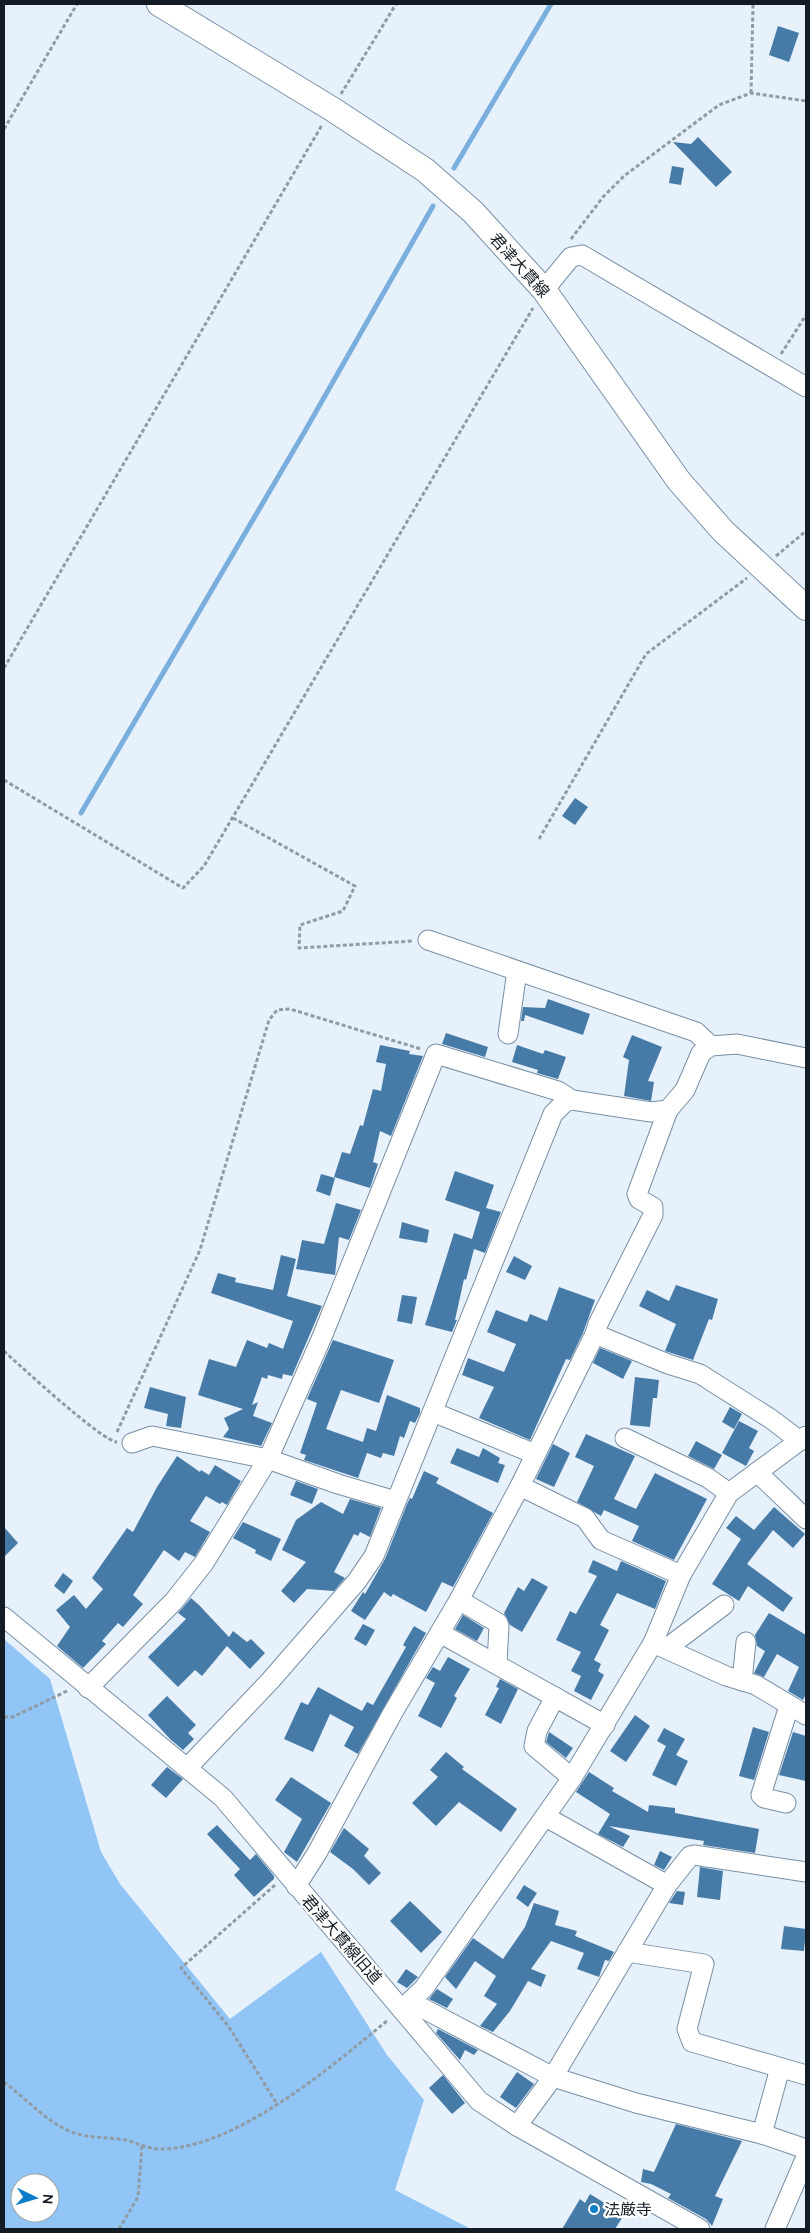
<svg xmlns="http://www.w3.org/2000/svg" width="810" height="2233" font-family="Ubuntu,'Noto Sans JP',sans-serif">
	<style>
		.forest { fill: #90c5f5; fill-rule: evenodd }
		.lines { fill: none; stroke-linecap: round; stroke-linejoin: round }
		.stream { stroke: #79aedd; stroke-width: 5 }
		.building { fill: #477ba7 }
		.minor-casing { stroke: #778fa5; stroke-width: 21 }
		.major-casing { stroke: #778fa5; stroke-width: 26 }
		.path { stroke: #919ba4; stroke-width: 3; stroke-dasharray: 4 2.5; stroke-linecap: butt }
		.minor { stroke: #fff; stroke-width: 19 }
		.major { stroke: #fff; stroke-width: 24 }
		.poi-dot { fill: #0e7dc7; stroke: #fff; stroke-width: 2 }
		.labels { text-anchor: middle; stroke-width: 4.5; stroke-linejoin: round; paint-order: stroke }
		.street-label { font-size: 16px; fill: #131c25; stroke: #fff }
		.poi-label { font-size: 16px; fill: #131c25; stroke: #fff; text-anchor: start }
	</style>
	<rect width="100%" height="100%" fill="#e7f1fb"/>
	<path class="forest" d="M 4,1639 L 50,1679 L 101,1852 L 120,1884 L 230,2019 L 321,1952 L 387,2055 L 424,2100 L 395,2190 L 471,2229 L 4,2229 ZM 20,2183 L 50,2183 L 50,2213 L 20,2213 Z"/>
	<g class="lines">
		<g class="stream">
			<polyline points="454,168 551,4"/>
			<polyline points="81,813 305,431 433,206"/>
		</g>
	</g>
	<g class="building">
		<polygon points="778,26 799,33 789,62 769,55"/>
		<polygon points="698,137 732,172 716,187 673,142 691,144"/>
		<polygon points="672,166 684,168 681,185 669,183"/>
		<polygon points="575,798 588,807 575,825 562,816"/>
		<polygon points="548,999 590,1014 583,1035 525,1015 524,1021 521,1021 523,1007 545,1008"/>
		<polygon points="446,1033 488,1047 485,1057 442,1044"/>
		<polygon points="632,1035 662,1047 648,1081 654,1082 651,1101 624,1096 629,1060 623,1057"/>
		<polygon points="380,1045 410,1051 409,1054 423,1056 391,1136 380,1131 373,1162 378,1164 370,1188 334,1177 342,1152 350,1154 360,1125 363,1126 373,1089 381,1091 386,1064 376,1062"/>
		<polygon points="517,1045 543,1054 545,1050 566,1057 558,1079 537,1073 538,1070 512,1062"/>
		<polygon points="455,1171 494,1185 486,1208 501,1212 485,1253 474,1249 466,1280 464,1279 455,1320 457,1320 452,1332 425,1325 454,1233 472,1239 480,1212 445,1200"/>
		<polygon points="321,1174 335,1178 330,1196 316,1191"/>
		<polygon points="336,1203 361,1210 349,1240 339,1237 335,1275 296,1269 302,1240 324,1244"/>
		<polygon points="402,1222 429,1230 427,1243 399,1238"/>
		<polygon points="281,1255 296,1259 287,1296 322,1306 292,1376 283,1374 282,1379 268,1375 267,1379 262,1377 252,1405 258,1402 253,1416 272,1423 261,1446 223,1437 229,1429 224,1418 243,1409 198,1395 209,1359 236,1367 247,1340 267,1348 269,1343 283,1349 293,1321 211,1293 218,1273 236,1278 235,1282 273,1290"/>
		<polygon points="514,1256 532,1266 525,1280 506,1272"/>
		<polygon points="676,1285 718,1299 712,1320 709,1319 693,1360 665,1351 676,1324 639,1306 647,1290 669,1301"/>
		<polygon points="559,1287 595,1300 583,1333 570,1360 566,1359 530,1440 479,1418 494,1387 462,1375 468,1358 504,1372 516,1344 487,1332 496,1310 527,1322 530,1314 547,1321"/>
		<polygon points="402,1295 417,1297 412,1324 397,1321"/>
		<polygon points="333,1340 394,1360 379,1403 341,1390 326,1429 363,1442 367,1428 376,1431 387,1395 420,1408 420,1413 415,1423 410,1421 404,1438 400,1436 394,1456 383,1453 381,1458 367,1453 358,1478 304,1460 306,1455 300,1453 317,1403 307,1399"/>
		<polygon points="600,1348 632,1361 623,1379 593,1363"/>
		<polygon points="635,1377 659,1380 657,1398 653,1398 650,1427 630,1425"/>
		<polygon points="150,1387 186,1397 181,1428 166,1426 168,1414 144,1408"/>
		<polygon points="730,1407 742,1414 734,1429 722,1422"/>
		<polygon points="739,1421 758,1431 749,1448 754,1451 746,1466 722,1453"/>
		<polygon points="586,1434 635,1456 614,1499 636,1509 655,1473 707,1499 674,1560 632,1541 639,1526 604,1510 601,1516 577,1502 594,1466 575,1457"/>
		<polygon points="696,1441 722,1455 714,1469 688,1456"/>
		<polygon points="553,1444 570,1453 554,1487 536,1479"/>
		<polygon points="457,1448 479,1457 483,1448 500,1458 498,1463 505,1465 498,1483 450,1463"/>
		<polygon points="177,1456 200,1472 201,1470 209,1475 215,1465 241,1481 227,1505 222,1502 220,1504 206,1496 190,1521 210,1532 195,1557 185,1552 179,1561 164,1550 133,1595 143,1604 123,1627 118,1623 102,1641 106,1644 83,1668 57,1646 70,1627 56,1610 74,1595 86,1609 103,1589 92,1578 127,1528 133,1532 157,1487"/>
		<polygon points="424,1471 439,1478 436,1483 493,1513 453,1587 442,1582 426,1612 393,1594 391,1597 384,1592 365,1620 351,1611 363,1592 365,1594 385,1559 407,1504 410,1498 412,1499"/>
		<polygon points="296,1481 318,1489 312,1504 290,1495"/>
		<polygon points="350,1499 381,1508 370,1537 360,1532 358,1536 354,1534 334,1572 345,1578 334,1591 307,1589 294,1603 281,1591 306,1562 282,1550 296,1520 321,1502 343,1514"/>
		<polygon points="774,1507 805,1534 793,1548 773,1530 747,1564 793,1598 783,1612 748,1586 739,1601 712,1584 741,1539 726,1528 736,1516 754,1530"/>
		<polygon points="243,1522 281,1539 271,1561 255,1553 256,1550 233,1538"/>
		<polygon points="4,1527 18,1543 4,1557"/>
		<polygon points="593,1560 617,1571 621,1561 666,1581 655,1609 617,1593 600,1625 609,1630 594,1660 601,1664 598,1671 604,1675 591,1700 574,1691 581,1676 571,1671 581,1652 556,1640 570,1611 576,1614 597,1576 588,1572"/>
		<polygon points="63,1573 73,1581 64,1594 54,1586"/>
		<polygon points="532,1578 548,1587 522,1632 510,1625 504,1613 518,1587 524,1591"/>
		<polygon points="191,1598 199,1605 229,1637 233,1631 247,1642 251,1639 265,1653 250,1669 227,1646 202,1676 195,1670 178,1687 148,1657 186,1619 178,1613"/>
		<polygon points="769,1613 806,1635 806,1694 803,1700 788,1691 799,1667 777,1654 764,1677 754,1673 765,1651 757,1646 755,1635"/>
		<polygon points="463,1615 484,1628 477,1641 455,1629"/>
		<polygon points="363,1624 375,1630 366,1646 354,1639"/>
		<polygon points="414,1626 426,1633 358,1754 344,1746 354,1727 330,1714 313,1752 284,1739 301,1702 308,1705 318,1687 362,1711 367,1702 373,1705 406,1647 403,1645"/>
		<polygon points="448,1657 470,1669 454,1696 457,1698 441,1728 418,1716 435,1683 426,1678 433,1667 440,1671"/>
		<polygon points="500,1679 518,1689 501,1724 485,1715 499,1688 496,1687"/>
		<polygon points="167,1696 196,1725 188,1733 194,1739 183,1750 170,1739 148,1715"/>
		<polygon points="635,1715 650,1726 626,1762 610,1751"/>
		<polygon points="753,1727 769,1732 754,1780 739,1776"/>
		<polygon points="664,1728 685,1739 676,1755 688,1761 676,1786 652,1775 666,1746 657,1741"/>
		<polygon points="549,1732 573,1748 566,1758 546,1742"/>
		<polygon points="793,1732 806,1736 806,1781 779,1775"/>
		<polygon points="446,1752 464,1767 462,1769 517,1809 501,1832 459,1802 436,1826 412,1803 438,1777 430,1770"/>
		<polygon points="167,1767 183,1779 166,1798 151,1785"/>
		<polygon points="589,1772 614,1788 612,1791 648,1812 649,1805 675,1808 675,1813 759,1829 755,1853 703,1845 704,1841 609,1826 630,1836 623,1847 598,1834 610,1814 576,1792"/>
		<polygon points="291,1777 331,1803 297,1862 284,1852 302,1819 275,1800"/>
		<polygon points="217,1825 250,1860 256,1854 274,1876 274,1879 254,1897 234,1875 240,1869 207,1834"/>
		<polygon points="344,1828 369,1849 364,1856 381,1873 369,1885 353,1869 330,1852"/>
		<polygon points="660,1851 672,1857 664,1870 654,1865"/>
		<polygon points="700,1867 723,1871 720,1900 697,1897"/>
		<polygon points="524,1885 537,1893 528,1907 516,1898"/>
		<polygon points="677,1891 685,1892 683,1905 669,1903"/>
		<polygon points="410,1901 442,1932 421,1953 390,1921"/>
		<polygon points="534,1903 559,1911 555,1925 577,1931 575,1936 614,1952 609,1961 605,1960 599,1977 577,1969 584,1953 551,1941 531,1969 546,1975 541,1987 528,1981 510,2011 493,2032 480,2026 497,2004 484,1996 496,1976 475,1961 456,1989 445,1977 473,1938 503,1959 525,1927"/>
		<polygon points="784,1926 806,1929 804,1951 781,1949"/>
		<polygon points="406,1969 418,1977 407,1988 397,1982"/>
		<polygon points="437,1989 453,1999 447,2008 429,1999"/>
		<polygon points="438,2029 478,2050 474,2055 465,2050 460,2060 436,2033"/>
		<polygon points="517,2072 534,2084 516,2108 500,2097"/>
		<polygon points="443,2075 465,2103 452,2114 429,2088"/>
		<polygon points="676,2124 742,2141 715,2196 723,2199 712,2226 706,2219 668,2198 671,2194 651,2184 641,2182 643,2169 654,2172"/>
		<polygon points="590,2194 624,2215 615,2229 562,2229 580,2199 585,2203"/>
	</g>
	<g class="lines">
		<g class="minor-casing">
			<g id="minor">
				<polyline points="544,290 571,257 582,255 806,387"/>
				<polyline points="428,940 696,1032 711,1046"/>
				<polyline points="508,1034 517,971"/>
				<polyline points="595,1334 668,1364 700,1374 771,1419 800,1441"/>
				<polyline points="433,1412 535,1454"/>
				<polyline points="625,1438 708,1478 729,1493"/>
				<polyline points="132,1443 152,1436 268,1459 338,1484 396,1501"/>
				<polyline points="757,1472 806,1519"/>
				<polyline points="520,1486 585,1518 601,1540 681,1575"/>
				<polyline points="459,1600 498,1623 499,1626 497,1663"/>
				<polyline points="4,1617 223,1798 479,2101 517,2126 700,2229"/>
				<polyline points="440,1633 605,1725"/>
				<polyline points="653,1643 726,1676 756,1685 806,1715"/>
				<polyline points="667,1648 724,1605"/>
				<polyline points="742,1681 746,1642"/>
				<polyline points="88,1688 174,1601 204,1563 268,1459 322,1337 436,1054 558,1091 572,1100"/>
				<polyline points="555,1697 537,1731 534,1746 572,1778"/>
				<polyline points="187,1768 270,1681 357,1581 374,1556 553,1114 565,1102 572,1100 651,1112 668,1110 685,1090 701,1053 711,1046 737,1044 806,1058"/>
				<polyline points="786,1803 764,1798 761,1795 789,1706"/>
				<polyline points="546,1817 667,1885"/>
				<polyline points="296,1886 317,1853 392,1714 459,1600 520,1486 595,1334 598,1324 653,1215 653,1207 639,1199 637,1194 668,1110"/>
				<polyline points="627,1952 704,1964 687,2029 692,2042 806,2075"/>
				<polyline points="411,2002 553,2077 636,2103 762,2134 806,2149"/>
				<polyline points="402,2009 424,1988 572,1778 653,1643 681,1575 729,1493 806,1436"/>
				<polyline points="517,2126 553,2077 667,1885 690,1856 694,1855 806,1872"/>
				<polyline points="762,2134 780,2068"/>
				<polyline points="775,2229 806,2157"/>
			</g>
		</g>
		<g class="major-casing">
			<polyline id="major" points="159,4 332,109 425,170 473,212 544,290 679,481 723,531 806,608"/>
		</g>
		<g class="path">
			<polyline points="751,93 753,4"/>
			<polyline points="341,94 396,4"/>
			<polyline points="4,129 77,4"/>
			<polyline points="571,239 603,197 624,176 719,105 751,93 806,101"/>
			<polyline points="781,354 806,315"/>
			<polyline points="776,556 806,531"/>
			<polyline points="4,668 322,125"/>
			<polyline points="4,780 183,888 204,866 533,308"/>
			<polyline points="233,818 355,886 343,911 300,925 299,948 413,941"/>
			<polyline points="539,839 646,654 747,578"/>
			<path d="M 4,1351 C 19,1365 103,1442 117,1442"/>
			<polyline points="117,1432 200,1250 269,1020 277,1010 290,1009 421,1049"/>
			<polyline points="4,1717 13,1717 67,1691"/>
			<polyline points="275,1885 181,1968 229,2027 277,2104"/>
			<path d="M 4,2082 C 24,2097 44,2119 67,2130 C 84,2138 101,2137 119,2139 C 133,2140 145,2149 160,2149 C 236,2149 332,2066 388,2020"/>
			<polyline points="119,2229 138,2197 142,2146"/>
		</g>
		<use href="#minor" class="minor"/>
		<use href="#major" class="major"/>
	</g>
	<circle class="poi-dot" cx="594" cy="2209" r="5"/>
	<g class="labels">
		<g class="street-label">
			<text transform="translate(520 265) rotate(48)" y="6">君津大貫線</text>
			<text transform="translate(342 1939) rotate(49)" y="6">君津大貫線旧道</text>
		</g>
		<g class="poi-label">
			<text x="604" y="2215">法厳寺</text>
		</g>
	</g>
	<rect width="810" height="2233" fill="none" stroke="#131c25" stroke-width="10"/>
	<g transform="translate(35 2198) rotate(95)"><circle r="24" fill="#ffffff" stroke="#a1a4a8"/>
	<path d="M0-4L9 19L0 12L-9 19Z" fill="#0e7dc7"/>
	<text y="-8" font-size="14" font-weight="bold" text-anchor="middle" fill="#131c25">N</text>
	</g>
</svg>
